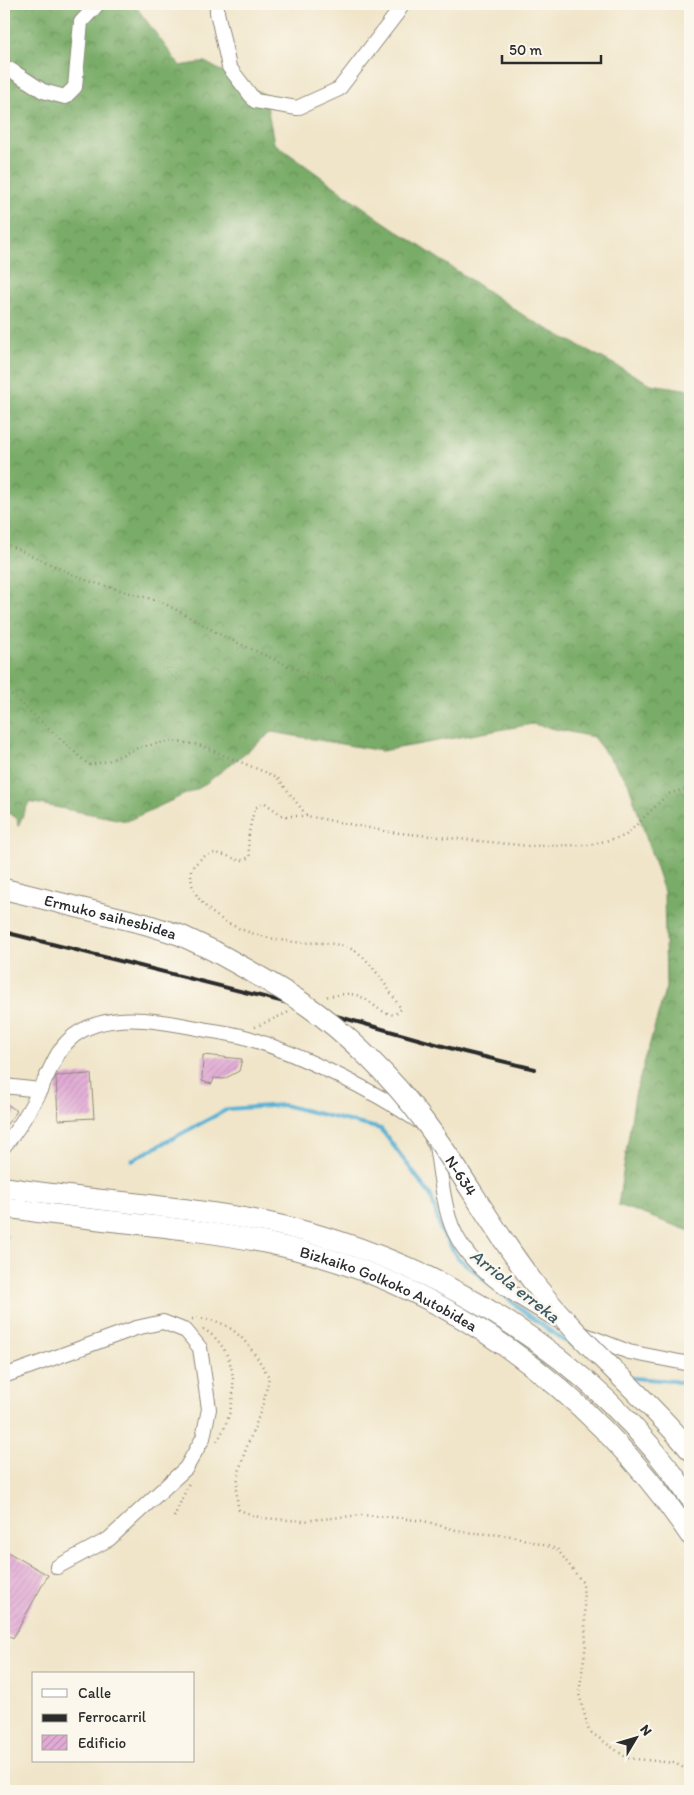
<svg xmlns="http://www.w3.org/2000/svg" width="694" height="1795" font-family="Itim,sans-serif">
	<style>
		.forest { fill: url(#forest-crowns); stroke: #526c49 }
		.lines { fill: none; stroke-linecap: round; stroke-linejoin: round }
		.stream { stroke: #58b1d5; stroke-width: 4 }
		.building { fill: url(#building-hatch) }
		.minor-casing { stroke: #8e887a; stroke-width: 16 }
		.highway-casing { stroke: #8e887a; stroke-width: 22 }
		.path { stroke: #8e887a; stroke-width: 2.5; stroke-dasharray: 1 4; stroke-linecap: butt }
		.minor { stroke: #fff; stroke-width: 14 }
		.highway { stroke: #fff; stroke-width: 20 }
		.rail { stroke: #2b2b2b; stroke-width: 4 }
		.highway-bridge-casing { stroke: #8e887a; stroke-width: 22; stroke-linecap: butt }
		.highway-bridge { stroke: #fff; stroke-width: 20 }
		.labels { text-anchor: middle; stroke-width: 5; stroke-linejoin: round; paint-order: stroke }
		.street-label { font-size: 16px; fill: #2b2b2b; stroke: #fbf7ec }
		.water-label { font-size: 18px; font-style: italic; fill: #3b5a66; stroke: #fbf7ec }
	</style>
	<defs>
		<pattern id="forest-crowns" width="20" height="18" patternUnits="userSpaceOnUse" patternTransform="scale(1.25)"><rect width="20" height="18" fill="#79ac67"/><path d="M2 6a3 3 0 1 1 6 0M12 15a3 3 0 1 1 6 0" fill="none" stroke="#638c55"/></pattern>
		<pattern id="building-hatch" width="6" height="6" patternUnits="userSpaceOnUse" patternTransform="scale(1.25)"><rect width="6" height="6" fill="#e1aad5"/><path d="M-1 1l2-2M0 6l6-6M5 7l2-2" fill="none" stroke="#c192b7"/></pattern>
	</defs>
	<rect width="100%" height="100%" fill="#fbf7ec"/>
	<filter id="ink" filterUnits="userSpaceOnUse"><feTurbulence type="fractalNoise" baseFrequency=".02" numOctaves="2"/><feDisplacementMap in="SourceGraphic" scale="10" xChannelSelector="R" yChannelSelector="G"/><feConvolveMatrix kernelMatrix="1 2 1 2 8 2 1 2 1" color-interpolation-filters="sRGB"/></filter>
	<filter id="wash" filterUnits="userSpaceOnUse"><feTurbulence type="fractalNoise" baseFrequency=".0096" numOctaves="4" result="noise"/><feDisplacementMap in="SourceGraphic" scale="20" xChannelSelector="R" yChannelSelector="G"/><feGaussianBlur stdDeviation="1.12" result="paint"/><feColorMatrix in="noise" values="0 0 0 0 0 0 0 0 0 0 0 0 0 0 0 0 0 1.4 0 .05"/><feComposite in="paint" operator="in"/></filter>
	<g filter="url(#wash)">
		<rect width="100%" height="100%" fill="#f0e5c9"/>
		<polygon class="forest" points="4,4 134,4 180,66 205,62 265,95 274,143 381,220 529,319 651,384 690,390 690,1231 618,1205 635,1095 666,987 664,892 628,782 593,737 532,724 382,751 272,732 201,787 127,821 29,802 18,826 17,818 4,811"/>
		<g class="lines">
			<g class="stream">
				<polyline points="132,1160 228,1109 283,1105 381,1129 431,1196 441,1231 458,1258 528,1315 563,1340 581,1349"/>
				<polyline points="4,1238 6,1237"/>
				<polyline points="633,1378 673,1381 690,1385"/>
			</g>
		</g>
		<g id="blocks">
			<g class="building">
				<polygon points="203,1055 242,1059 239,1071 224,1079 214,1078 212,1084 202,1081"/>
				<polygon points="91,1074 94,1118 58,1120 56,1076"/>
				<polygon points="4,1102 17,1111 4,1128"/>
				<polygon points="4,1550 48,1575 13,1638 4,1633"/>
			</g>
		</g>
	</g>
	<g filter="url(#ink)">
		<use href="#blocks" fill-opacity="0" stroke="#8e887a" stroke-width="1"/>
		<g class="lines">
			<g class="minor-casing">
				<g id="minor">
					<polyline points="217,4 217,12 229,67 255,101 297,108 339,89 398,12 402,4"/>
					<polyline points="4,71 11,70 43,91 65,97 75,87 81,22 98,4"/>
					<polyline points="4,1086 40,1090"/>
					<path d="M 432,1140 L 436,1146 C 440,1169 442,1195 449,1218 C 464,1269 518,1298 562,1323"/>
					<path d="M 4,1146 C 20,1128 33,1104 44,1082 C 51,1068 57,1051 69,1040 C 104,1007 166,1022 207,1030 C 221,1032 235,1034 248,1038 C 301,1055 373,1090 418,1121"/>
					<polyline points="583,1334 629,1352 690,1364"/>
					<polyline points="4,1376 136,1328 163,1322 186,1331 200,1348 209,1409 203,1438 186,1468 109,1539 57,1567"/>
				</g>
			</g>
			<g class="highway-casing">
				<g id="highway">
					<path id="s1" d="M 4,889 L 145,924 L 180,935 L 214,951"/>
					<path d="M 4,1187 C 90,1201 179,1205 265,1222 C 432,1256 594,1356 690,1498"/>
					<path id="s2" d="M 4,1207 C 93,1222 184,1225 272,1244 C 446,1281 591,1390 690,1535"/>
					<polyline points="677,1435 690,1450"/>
				</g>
			</g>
			<g class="path">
				<polyline points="4,543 88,581 162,602 225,637 293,668 350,689"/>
				<polyline points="4,688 89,765 108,761 140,747 171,741 199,745 277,777 307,816 390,832 529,846 589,845 625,836 668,794 690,788"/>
				<path d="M 307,816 L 283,816 L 265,803 L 255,808 C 250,825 246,840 250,857 L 240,861 C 216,851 209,848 191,869 C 191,875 191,883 193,888 C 209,924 258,938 294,942 C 316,944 337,940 357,952 C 371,961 392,994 401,1009 L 394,1015 C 377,1011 377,1006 363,998 C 352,991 336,995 324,997"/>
				<polyline points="255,1027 289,1012"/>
				<path d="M 192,1319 C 231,1315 251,1346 269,1377 C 267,1386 265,1397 262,1407 C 251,1441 230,1474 239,1510 L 261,1518 L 303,1521 L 361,1515 L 391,1517 L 424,1521 L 463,1532 L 513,1536 L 557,1549 L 583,1583 L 586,1644 L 579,1694 L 589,1731 L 627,1758 L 674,1763 L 690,1771"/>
				<path d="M 203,1329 C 243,1351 239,1409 216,1443"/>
				<polyline points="174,1517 189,1483"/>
			</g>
			<use href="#minor" class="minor"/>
			<use href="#highway" class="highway"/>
			<polyline class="rail" points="4,932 308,1008 464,1052 535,1069"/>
			<g class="highway-bridge-casing">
				<g id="highway-bridge">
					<path id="s3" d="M 214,951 C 245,968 276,985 306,1005 C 346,1032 395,1081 424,1121 C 464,1174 495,1234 537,1287 C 579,1340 632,1385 677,1435"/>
				</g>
			</g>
			<use href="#highway-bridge" class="highway-bridge"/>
		</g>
	</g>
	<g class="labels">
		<g class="street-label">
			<text dy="6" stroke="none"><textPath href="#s1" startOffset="110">Ermuko saihesbidea</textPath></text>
			<text dy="6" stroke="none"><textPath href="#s3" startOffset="339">N-634</textPath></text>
			<text dy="6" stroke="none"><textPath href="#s2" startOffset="396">Bizkaiko Golkoko Autobidea</textPath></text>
		</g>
		<g class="water-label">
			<text transform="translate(515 1286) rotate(38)" y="6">Arriola erreka</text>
		</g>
	</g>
	<rect width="694" height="1795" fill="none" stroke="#fbf7ec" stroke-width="20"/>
	<rect x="32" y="1672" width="162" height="90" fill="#fbf7ec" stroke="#a8a59f"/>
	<rect x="42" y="1689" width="25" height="8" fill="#ffffff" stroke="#a8a59f"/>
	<text x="78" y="1698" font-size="15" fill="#2b2b2b">Calle</text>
	<rect x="42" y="1714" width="25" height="8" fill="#2b2b2b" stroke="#a8a59f"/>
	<text x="78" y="1722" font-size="15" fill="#2b2b2b">Ferrocarril</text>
	<rect x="42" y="1735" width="25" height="15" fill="url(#building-hatch)" stroke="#a8a59f"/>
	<text x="78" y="1748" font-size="15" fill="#2b2b2b">Edificio</text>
	<g transform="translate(636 1738) rotate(52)" stroke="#fbf7ec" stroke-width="4" paint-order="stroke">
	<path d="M0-4L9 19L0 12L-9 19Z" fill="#2b2b2b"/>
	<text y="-8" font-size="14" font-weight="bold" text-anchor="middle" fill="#2b2b2b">N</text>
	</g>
	<path d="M502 55v8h99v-8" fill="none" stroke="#2b2b2b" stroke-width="2.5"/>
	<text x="509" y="55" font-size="15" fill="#2b2b2b" stroke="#fbf7ec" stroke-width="4" paint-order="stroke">50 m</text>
</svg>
